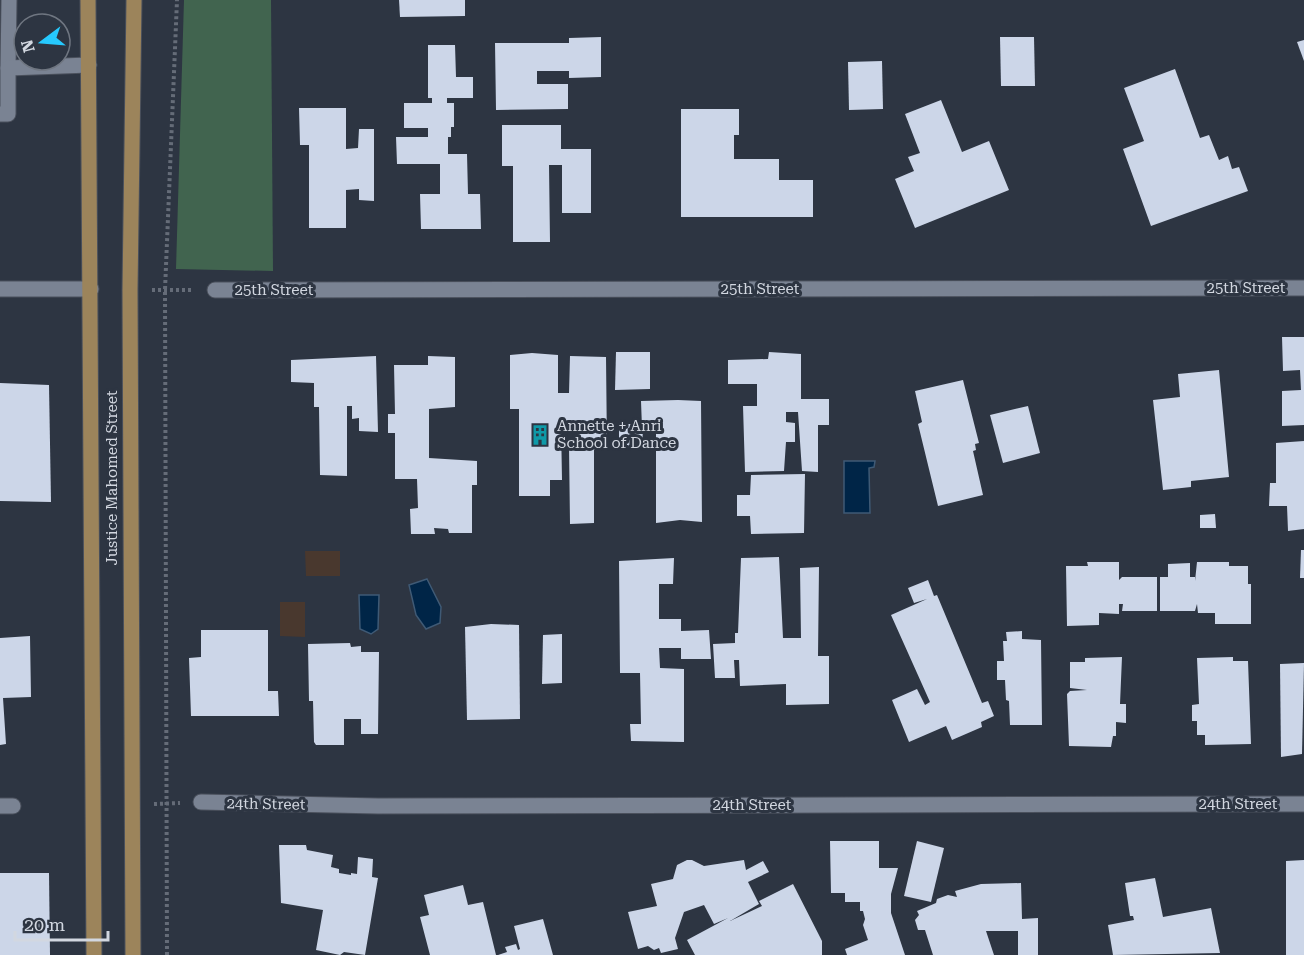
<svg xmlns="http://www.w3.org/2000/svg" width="1304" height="955" font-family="'Roboto Serif',serif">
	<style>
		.industrial { fill: #49382e }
		.green { fill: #41644f }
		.water { fill: #002547; stroke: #3f5a75; stroke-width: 1.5 }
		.building { fill: #ccd6e8 }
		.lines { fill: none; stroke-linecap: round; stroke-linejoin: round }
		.minor-casing { stroke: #4a505c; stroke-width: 17 }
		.major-casing { stroke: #4a505c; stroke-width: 17 }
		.path { stroke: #656c78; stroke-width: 4; stroke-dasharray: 3 3; stroke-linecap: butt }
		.minor { stroke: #7a8393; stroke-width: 15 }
		.major { stroke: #9c845b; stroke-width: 15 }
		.labels { text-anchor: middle; stroke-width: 6; stroke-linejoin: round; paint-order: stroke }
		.street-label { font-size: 15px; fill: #d2d7e0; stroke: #2d3542 }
		.poi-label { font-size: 15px; fill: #d2d7e0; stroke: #2d3542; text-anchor: start }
	</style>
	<rect width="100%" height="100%" fill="#2d3542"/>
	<g class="industrial">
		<polygon points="305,551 340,551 340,576 306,576"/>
		<polygon points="280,602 305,602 305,637 280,636"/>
	</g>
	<polygon class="green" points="184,0 271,0 273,271 176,269"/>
	<g class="water">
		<polygon points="844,461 875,461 874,467 869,468 870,513 844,513"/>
		<polygon points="427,579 441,607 440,623 426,629 416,615 409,585"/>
		<polygon points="359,595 379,595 378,629 371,634 360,629"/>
	</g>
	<g class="building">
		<polygon points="399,0 465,0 465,16 400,17"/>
		<polygon points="601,37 601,77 569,78 569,71 537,71 537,84 568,84 568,109 496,110 495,43 569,43 569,38"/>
		<polygon points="1000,37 1034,37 1035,86 1001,86"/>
		<polygon points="1304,40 1304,61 1297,42"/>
		<polygon points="428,45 455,45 456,77 473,77 473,98 447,98 447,103 454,103 454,127 451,127 451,137 448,137 448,154 467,154 468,194 480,194 481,229 421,229 420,194 440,194 440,164 397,164 396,137 428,137 428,128 404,128 404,103 432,103 432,98 428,98"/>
		<polygon points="882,61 883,109 849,110 848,62"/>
		<polygon points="1175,69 1200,138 1209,135 1219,160 1228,156 1232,169 1239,167 1248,191 1151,226 1123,149 1144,141 1124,88"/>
		<polygon points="941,100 962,152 989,141 1009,190 915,228 895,179 914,171 908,157 920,153 905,114"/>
		<polygon points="299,108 346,108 346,149 358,148 359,129 374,129 374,201 359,200 359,189 346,190 346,228 309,228 309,145 300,145"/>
		<polygon points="681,109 739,109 739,135 734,135 734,159 779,159 779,180 813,180 813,217 681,217"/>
		<polygon points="502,125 561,125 561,149 591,149 591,213 562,213 562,165 549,165 550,242 513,242 513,166 502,166"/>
		<polygon points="1282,337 1304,337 1304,425 1282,426 1282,391 1301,390 1300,370 1283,371"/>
		<polygon points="616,352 650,352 650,389 615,390"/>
		<polygon points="769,352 801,354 801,399 829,399 829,425 818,425 818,472 802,471 798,412 786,412 786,422 795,423 795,442 786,442 784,471 745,472 743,406 757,406 757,384 728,384 728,360 768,359"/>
		<polygon points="532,353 558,355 558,393 569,393 570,356 606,357 607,450 594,450 594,523 570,524 569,446 575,446 576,423 561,423 562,480 550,480 550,496 519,496 519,409 510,409 510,355"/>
		<polygon points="376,356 378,432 359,431 359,418 352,419 352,406 347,406 347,476 320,475 319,407 314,407 314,383 291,382 291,360"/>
		<polygon points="428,356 455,357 455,407 429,409 429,458 477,461 477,485 472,485 472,533 449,533 448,529 434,528 435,534 411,534 410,509 418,508 417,479 395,479 395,433 388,433 388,414 395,414 394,365 428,365"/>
		<polygon points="1219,370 1229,477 1191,481 1191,487 1163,490 1153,400 1180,397 1178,374"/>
		<polygon points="963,380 979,443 975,444 976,450 973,451 983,495 938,506 918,424 922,422 915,391"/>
		<polygon points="0,383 49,385 51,502 0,501"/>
		<polygon points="678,400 701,401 702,522 680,520 656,523 656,428 643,428 642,449 619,449 619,424 637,424 637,427 642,428 641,401"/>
		<polygon points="1028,406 1040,453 1003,463 990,415"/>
		<polygon points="1304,441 1304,529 1288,531 1287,506 1269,506 1270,483 1276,483 1276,443"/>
		<polygon points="805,474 804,533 751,534 750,516 737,516 737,495 750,495 751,475"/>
		<polygon points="1215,514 1216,528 1200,528 1200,515"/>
		<polygon points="1301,550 1304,550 1304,578 1300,578"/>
		<polygon points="779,557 783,638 801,638 800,568 819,567 818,656 829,656 829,704 786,705 786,684 740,686 739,660 734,660 735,678 715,678 713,644 735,643 735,633 738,633 741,558"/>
		<polygon points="674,558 673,584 659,584 659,619 681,619 681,631 709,630 711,659 681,659 681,648 659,648 660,668 684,669 684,742 631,741 630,724 641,724 640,673 620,673 619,561"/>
		<polygon points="1087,562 1119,562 1119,580 1122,577 1157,577 1157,611 1122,611 1123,604 1119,604 1119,614 1099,613 1099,625 1067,626 1066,566 1088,566"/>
		<polygon points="1197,562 1229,562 1229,566 1248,566 1248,584 1251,584 1251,624 1215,624 1215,613 1198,613 1197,604 1195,611 1160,611 1160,577 1168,577 1168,564 1190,563 1190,577 1195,577 1195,581"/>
		<polygon points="928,580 934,596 937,595 982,703 988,701 994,716 981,722 982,727 952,740 946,726 909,742 892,700 917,689 925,705 930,702 891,615 927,599 914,603 908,588"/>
		<polygon points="491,624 519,625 520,719 467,720 465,627"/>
		<polygon points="201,630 268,630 268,691 278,691 279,716 191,716 189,658 201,657"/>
		<polygon points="1022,631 1022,639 1041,640 1042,725 1010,725 1009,701 1006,700 1005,680 997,680 997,661 1004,661 1003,641 1007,641 1006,632"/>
		<polygon points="562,634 562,683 542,684 543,635"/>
		<polygon points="30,636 31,697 3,698 6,744 0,745 0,638"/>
		<polygon points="350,643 351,647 361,646 361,652 379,652 378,734 361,734 361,719 344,719 344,745 316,745 314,742 313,701 309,701 308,644"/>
		<polygon points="1122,657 1120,704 1126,704 1126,723 1116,722 1116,736 1113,736 1111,747 1069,746 1067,694 1070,691 1087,690 1070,688 1070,662 1085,662 1085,658"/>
		<polygon points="1233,657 1233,661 1248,661 1251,744 1205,745 1205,735 1197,735 1197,721 1192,721 1192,705 1199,704 1197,658"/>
		<polygon points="1304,663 1302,754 1281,757 1280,664"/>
		<polygon points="830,841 879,841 879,868 898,868 891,894 891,913 905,955 847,955 845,949 868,940 863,925 865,919 863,911 860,911 860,902 845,902 845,893 831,893"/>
		<polygon points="917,841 944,848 931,902 904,896"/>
		<polygon points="279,845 306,845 307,850 333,855 331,867 339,869 339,873 351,875 351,873 357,874 358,857 373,859 372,877 378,878 365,955 344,952 340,955 316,950 323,910 281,903"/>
		<polygon points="687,860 692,860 704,866 744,860 746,870 763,861 769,872 748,882 759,904 730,921 762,906 759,901 793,884 822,941 822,955 695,955 687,940 728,918 714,924 704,905 684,912 675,938 678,949 661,953 659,948 654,950 648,946 638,949 628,912 657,906 651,884 673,879 677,865"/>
		<polygon points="1304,860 1304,955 1286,955 1286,861"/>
		<polygon points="0,873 49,873 50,955 0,955"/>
		<polygon points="1155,878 1163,917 1211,908 1220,953 1113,955 1108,925 1134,920 1133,916 1130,916 1125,883"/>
		<polygon points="1021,883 1022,919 1038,918 1038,955 1018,955 1018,931 986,931 994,955 933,955 925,930 918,930 915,920 919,915 917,911 936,903 937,899 948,895 957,897 955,891 981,884"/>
		<polygon points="463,885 468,905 483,902 496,955 430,955 420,917 429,915 424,895"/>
		<polygon points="543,919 553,955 498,955 507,952 505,947 516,944 518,950 520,949 514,926"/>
	</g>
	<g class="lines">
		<g class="minor-casing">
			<g id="minor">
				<polyline points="8,68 9,0"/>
				<polyline points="0,114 8,114 8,68 89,65"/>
				<polyline points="0,289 91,289"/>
				<polyline points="215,290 1304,288"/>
				<polyline points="201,802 378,806 1304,804"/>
				<polyline points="0,806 13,806"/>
			</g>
		</g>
		<g class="major-casing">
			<g id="major">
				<polyline points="88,0 94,955"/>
				<polyline points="133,955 130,290 134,0"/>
			</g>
		</g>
		<g class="path">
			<polyline points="152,290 193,290"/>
			<polyline points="154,804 180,803"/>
			<polyline points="167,955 165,290 177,0"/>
		</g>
		<use href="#minor" class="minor"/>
		<use href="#major" class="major"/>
	</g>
	<defs>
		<g id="building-bare" transform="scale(1.62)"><path d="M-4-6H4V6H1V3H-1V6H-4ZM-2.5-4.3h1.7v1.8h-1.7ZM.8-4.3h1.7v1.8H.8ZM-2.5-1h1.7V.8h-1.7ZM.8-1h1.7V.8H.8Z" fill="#0f9aa8" stroke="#2d3542" stroke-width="2.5" paint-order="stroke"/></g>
	</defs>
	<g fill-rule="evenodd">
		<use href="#building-bare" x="540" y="435"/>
	</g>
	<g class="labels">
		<g class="street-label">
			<text x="1246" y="293">25th Street</text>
			<text x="760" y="294">25th Street</text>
			<text x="274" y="295">25th Street</text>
			<text transform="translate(112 478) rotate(-90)" y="5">Justice Mahomed Street</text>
			<text transform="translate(266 804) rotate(1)" y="5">24th Street</text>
			<text x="1238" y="809">24th Street</text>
			<text x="752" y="810">24th Street</text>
		</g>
		<g class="poi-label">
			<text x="557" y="431">Annette + Anri<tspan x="557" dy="17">School of Dance</tspan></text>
		</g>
	</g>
	<g transform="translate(42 42) rotate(254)"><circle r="28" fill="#2d3542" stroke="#6f7681" stroke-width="1.5"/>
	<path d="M0-4.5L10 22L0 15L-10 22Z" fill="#26c9fe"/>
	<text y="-9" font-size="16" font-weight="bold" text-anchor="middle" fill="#d2d7e0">N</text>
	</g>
	<path d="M15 931v9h93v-9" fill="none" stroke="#d2d7e0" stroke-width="3"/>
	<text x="24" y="931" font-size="18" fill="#d2d7e0" stroke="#2d3542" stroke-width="4.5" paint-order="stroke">20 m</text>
</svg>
